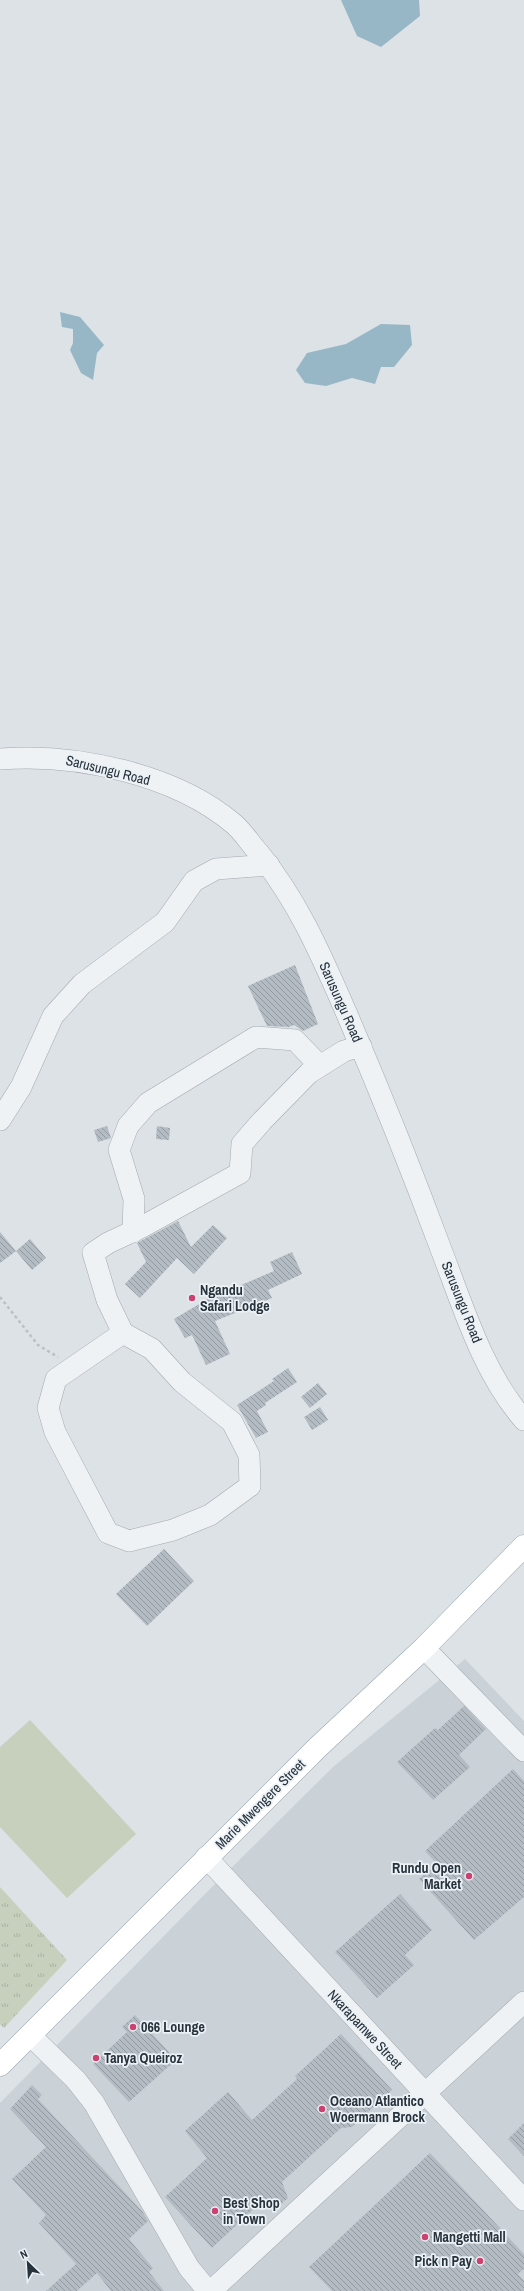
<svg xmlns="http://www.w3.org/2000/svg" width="524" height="2291" font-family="'Archivo Narrow',sans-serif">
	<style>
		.built { fill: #cad2d8 }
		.grass { fill: url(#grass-tufts) }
		.pitch { fill: #c6d0bd }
		.water { fill: #97b7c6 }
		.building { fill: url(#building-back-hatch) }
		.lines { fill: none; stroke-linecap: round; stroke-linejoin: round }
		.minor-casing { stroke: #a2aab0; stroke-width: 22 }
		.major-casing { stroke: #9ca9b2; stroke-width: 23 }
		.path { stroke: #bbc0c5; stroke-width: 2.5; stroke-dasharray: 3 3; stroke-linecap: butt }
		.minor { stroke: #eff2f5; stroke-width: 21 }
		.major { stroke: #fff; stroke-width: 22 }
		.poi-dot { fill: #cb4170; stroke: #ebf1f4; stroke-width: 1.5 }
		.labels { text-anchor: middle; stroke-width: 3.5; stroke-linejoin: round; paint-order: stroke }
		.street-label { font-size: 14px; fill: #26323c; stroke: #ebf1f4 }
		.poi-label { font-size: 14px; font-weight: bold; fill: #26323c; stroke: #ebf1f4; text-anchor: start }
	</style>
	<defs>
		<pattern id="grass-tufts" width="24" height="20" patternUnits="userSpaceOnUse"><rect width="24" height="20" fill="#c6d0bd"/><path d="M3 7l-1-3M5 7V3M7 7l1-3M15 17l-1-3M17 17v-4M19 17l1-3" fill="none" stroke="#aab3a3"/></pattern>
		<pattern id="building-back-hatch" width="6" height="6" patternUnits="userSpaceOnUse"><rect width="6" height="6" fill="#b4bcc3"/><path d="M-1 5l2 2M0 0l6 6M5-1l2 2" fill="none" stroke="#9299a0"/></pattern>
	</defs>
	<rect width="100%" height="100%" fill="#dce2e6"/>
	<polygon class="built" points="465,1659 524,1721 524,2291 0,2291 0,2103 206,1893 334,1766"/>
	<polygon class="grass" points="0,1887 67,1960 4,2028 0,2024"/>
	<polygon class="pitch" points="30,1720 136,1834 67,1898 0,1827 0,1747"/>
	<g class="water">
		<polygon points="341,0 419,0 420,16 381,47 357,36"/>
		<polygon points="60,312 80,317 104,345 97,353 93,380 81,373 70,350 73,343 73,329 62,327"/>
		<polygon points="381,324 410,325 412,345 394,367 381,367 375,384 352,378 326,386 305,383 296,370 307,353 346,344"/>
	</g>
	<g class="building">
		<polygon points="295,965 318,1024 303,1031 294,1025 289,1027 267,1026 248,986"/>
		<polygon points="107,1126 111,1138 98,1142 94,1130"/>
		<polygon points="157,1126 170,1128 169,1140 156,1139"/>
		<polygon points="178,1221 191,1247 213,1225 227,1238 194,1274 177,1258 140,1298 125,1284 146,1262 137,1243"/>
		<polygon points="0,1232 16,1251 0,1263"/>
		<polygon points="30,1239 46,1258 32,1270 16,1251"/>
		<polygon points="292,1252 302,1274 268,1290 272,1298 215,1321 230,1354 206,1365 192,1335 185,1338 174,1319 206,1300 274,1271 270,1262"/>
		<polygon points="288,1368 297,1382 265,1403 266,1405 257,1411 268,1432 256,1438 237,1405 274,1381 272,1379"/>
		<polygon points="318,1383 327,1394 310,1408 301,1397"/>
		<polygon points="320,1407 328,1420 312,1430 304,1417"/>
		<polygon points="164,1549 194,1581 147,1626 116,1594"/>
		<polygon points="464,1706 486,1729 459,1755 470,1767 433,1800 397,1762 435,1728 438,1730"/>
		<polygon points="513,1769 524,1781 524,1897 474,1940 419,1879 437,1864 425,1851"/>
		<polygon points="400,1894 432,1930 405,1955 414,1965 377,1998 335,1952"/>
		<polygon points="135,2015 176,2060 129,2102 93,2064 127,2032 122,2027"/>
		<polygon points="341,2034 392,2090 352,2127 341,2128 282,2182 288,2198 275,2209 262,2201 212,2248 165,2197 207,2158 185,2131 228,2092 252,2120 297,2079 295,2076"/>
		<polygon points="32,2085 42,2095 38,2099 142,2211 148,2221 129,2239 153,2268 149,2272 164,2291 111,2291 97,2273 77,2291 46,2291 76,2264 39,2223 46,2215 12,2179 46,2147 10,2109"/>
		<polygon points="524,2123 524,2156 508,2139"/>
		<polygon points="430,2153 524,2254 524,2269 518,2274 524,2281 524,2291 332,2291 309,2267"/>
	</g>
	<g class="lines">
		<g class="minor-casing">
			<g id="minor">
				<path d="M 0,759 C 76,753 175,774 234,824 C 243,832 250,843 258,852 C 298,901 321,955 346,1012 C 380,1091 412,1171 442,1252 C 464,1309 483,1373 524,1420"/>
				<polyline points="0,1120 21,1087 53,1016 82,984 165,922 194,881 216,869 269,865"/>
				<polyline points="133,1232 134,1199 119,1150 128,1126 148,1103 256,1037 295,1040 320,1066"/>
				<polyline points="123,1333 56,1379 48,1408 55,1432 108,1533 129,1541 173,1530 210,1515 250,1486 249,1455 232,1422 182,1382 152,1349 123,1333 107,1300 93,1253 108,1243 140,1228 240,1173 242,1144 262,1121 309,1073 344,1051 361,1046"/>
				<polyline points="424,1648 524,1751"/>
				<polyline points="206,1857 524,2200"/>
				<polyline points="30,2035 76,2080 94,2103 189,2268 208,2291"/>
				<polyline points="211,2291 524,2002"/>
			</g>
		</g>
		<g class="major-casing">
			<polyline id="major" points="0,2065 317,1748 424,1648 524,1546"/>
		</g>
		<polyline class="path" points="0,1297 38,1345 58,1357"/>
		<use href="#minor" class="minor"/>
		<use href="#major" class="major"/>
	</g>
	<g class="poi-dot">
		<circle cx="192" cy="1298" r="4"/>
		<circle cx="469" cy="1876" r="4"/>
		<circle cx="133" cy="2027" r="4"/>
		<circle cx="96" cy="2058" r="4"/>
		<circle cx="322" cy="2109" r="4"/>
		<circle cx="215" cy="2211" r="4"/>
		<circle cx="425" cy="2237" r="4"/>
		<circle cx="480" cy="2261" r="4"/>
	</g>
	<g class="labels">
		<g class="street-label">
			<text transform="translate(108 770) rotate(14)" y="5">Sarusungu Road</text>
			<text transform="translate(341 1002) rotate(66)" y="5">Sarusungu Road</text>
			<text transform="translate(462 1302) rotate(68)" y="5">Sarusungu Road</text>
			<text transform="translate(260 1804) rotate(-45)" y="5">Marie Mwengere Street</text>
			<text transform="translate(365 2029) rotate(47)" y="5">Nkarapamwe Street</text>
		</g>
		<g class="poi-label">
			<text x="200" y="1295">Ngandu<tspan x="200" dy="16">Safari Lodge</tspan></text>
			<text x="461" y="1873" text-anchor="end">Rundu Open<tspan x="461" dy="16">Market</tspan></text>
			<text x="141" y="2032">066 Lounge</text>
			<text x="104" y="2063">Tanya Queiroz</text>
			<text x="330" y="2106">Oceano Atlantico<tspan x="330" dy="16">Woermann Brock</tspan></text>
			<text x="223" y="2208">Best Shop<tspan x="223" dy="16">in Town</tspan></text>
			<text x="433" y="2242">Mangetti Mall</text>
			<text x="472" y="2266" text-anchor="end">Pick n Pay</text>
		</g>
	</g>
	<g transform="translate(28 2263) rotate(335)" stroke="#ebf1f4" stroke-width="3" paint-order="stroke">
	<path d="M0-3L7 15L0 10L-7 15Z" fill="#26323c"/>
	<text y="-6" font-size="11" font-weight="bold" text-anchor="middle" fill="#26323c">N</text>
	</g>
</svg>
